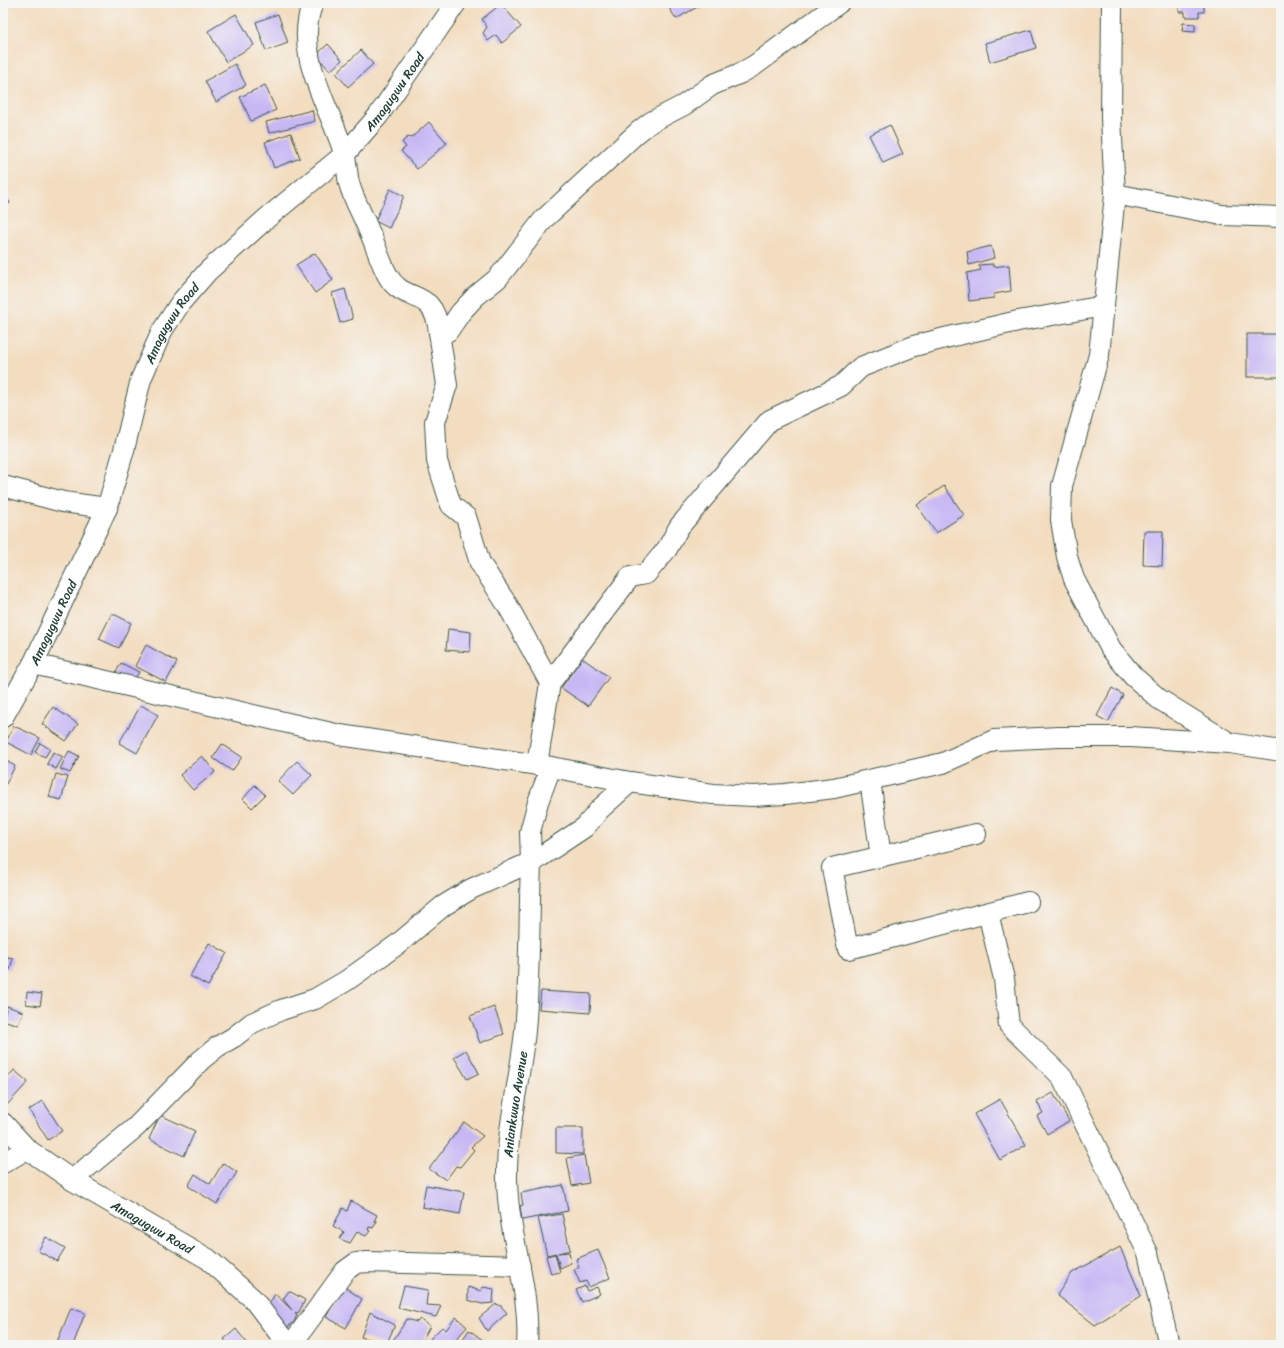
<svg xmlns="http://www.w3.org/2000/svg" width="1284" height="1348" font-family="Sriracha,sans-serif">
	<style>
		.building { fill: #c7b8f4 }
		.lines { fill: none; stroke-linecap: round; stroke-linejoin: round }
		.minor-casing { stroke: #3f5549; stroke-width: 22 }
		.minor { stroke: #fff; stroke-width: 20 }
		.labels { text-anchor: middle; stroke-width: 3; stroke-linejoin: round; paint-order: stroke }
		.street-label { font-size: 13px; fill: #1f3d34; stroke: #f6f6f2 }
	</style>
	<rect width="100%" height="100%" fill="#f6f6f2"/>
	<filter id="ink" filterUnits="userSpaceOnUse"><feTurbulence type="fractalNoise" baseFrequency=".025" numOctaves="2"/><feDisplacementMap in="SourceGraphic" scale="8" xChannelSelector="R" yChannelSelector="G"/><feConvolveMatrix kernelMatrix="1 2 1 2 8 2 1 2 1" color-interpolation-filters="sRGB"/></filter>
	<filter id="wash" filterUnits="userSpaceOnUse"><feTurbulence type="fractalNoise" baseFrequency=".012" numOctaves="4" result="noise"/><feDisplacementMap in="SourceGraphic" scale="16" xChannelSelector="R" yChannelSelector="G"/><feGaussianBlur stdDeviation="0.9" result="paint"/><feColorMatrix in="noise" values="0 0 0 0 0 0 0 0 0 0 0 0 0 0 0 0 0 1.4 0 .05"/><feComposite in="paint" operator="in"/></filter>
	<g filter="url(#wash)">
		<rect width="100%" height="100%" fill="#f3ddc0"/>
		<g id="blocks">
			<g class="building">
				<polygon points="666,3 697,3 699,6 676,19"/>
				<polygon points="1179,3 1204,3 1204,12 1199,12 1199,17 1185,17 1185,12 1179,12"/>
				<polygon points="501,4 521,27 502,43 496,35 488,41 483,33 487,27 482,19"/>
				<polygon points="236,14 254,45 226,62 208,31"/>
				<polygon points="278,14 288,43 266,51 256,22"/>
				<polygon points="1183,23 1195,24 1195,32 1182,31"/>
				<polygon points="1031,30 1036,48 990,62 985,43"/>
				<polygon points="328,44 342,60 330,71 316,55"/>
				<polygon points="361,50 373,64 348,87 336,73"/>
				<polygon points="235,64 246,85 216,102 205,81"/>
				<polygon points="265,85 276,110 251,121 240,97"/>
				<polygon points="312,110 315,121 269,133 266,122"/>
				<polygon points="429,122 447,143 417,169 401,151 406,147 402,142 408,137 411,138"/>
				<polygon points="890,125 903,154 883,163 869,135"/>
				<polygon points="291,133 300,158 274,168 265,142"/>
				<polygon points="390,189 404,196 389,228 375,221"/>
				<polygon points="3,192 10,203 3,207"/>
				<polygon points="991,246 994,258 969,265 967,252"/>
				<polygon points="315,253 333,280 315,293 296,265"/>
				<polygon points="993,264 993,267 1009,265 1011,291 994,294 994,298 969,301 967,273 981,270 979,265"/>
				<polygon points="345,289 353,319 340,323 332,293"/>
				<rect x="1247" y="334" width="34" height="43"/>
				<polygon points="944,486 964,515 936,533 917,505"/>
				<polygon points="1144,531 1163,531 1162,566 1143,565"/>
				<polygon points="112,613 131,623 119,648 99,639"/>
				<polygon points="448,629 471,632 470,652 446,650"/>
				<polygon points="146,645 177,662 166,682 135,666"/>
				<polygon points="582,658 609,677 588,706 561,688"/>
				<polygon points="121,663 139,672 132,683 115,674"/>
				<polygon points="1112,688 1123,695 1108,722 1097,716"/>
				<polygon points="141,705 158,715 137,753 119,743"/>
				<polygon points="53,707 78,724 66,741 42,724"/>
				<polygon points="14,726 40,738 31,755 6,742"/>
				<polygon points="40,743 50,749 45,757 35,752"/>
				<polygon points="222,744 242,757 232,771 213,758"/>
				<polygon points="69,751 79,756 70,773 60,769"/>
				<polygon points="53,752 63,757 56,769 47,764"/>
				<polygon points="202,756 215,772 193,790 180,775"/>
				<polygon points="3,759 15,766 6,784 3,783"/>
				<polygon points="297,761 312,775 293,795 278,781"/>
				<polygon points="56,774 68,777 61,800 49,797"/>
				<polygon points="255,785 265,795 252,808 243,799"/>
				<polygon points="209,943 227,953 208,986 190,976"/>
				<polygon points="3,956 13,958 10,970 3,968"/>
				<polygon points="541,991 591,994 590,1013 539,1009"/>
				<polygon points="27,992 42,994 40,1006 26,1004"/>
				<polygon points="7,1006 23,1012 18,1025 3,1020"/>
				<polygon points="494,1007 504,1034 480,1043 470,1016"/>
				<polygon points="466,1050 479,1073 467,1079 454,1057"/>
				<polygon points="14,1070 28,1082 7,1105 3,1101 3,1083"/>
				<polygon points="1053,1093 1069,1121 1047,1134 1037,1116 1043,1113 1037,1102"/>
				<polygon points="1000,1099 1026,1145 1000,1160 974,1114"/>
				<polygon points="43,1101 62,1131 48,1140 29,1110"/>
				<polygon points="160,1115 195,1131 184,1156 149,1139"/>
				<polygon points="464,1122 483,1136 471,1147 474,1150 460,1167 456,1166 446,1180 429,1169"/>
				<polygon points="556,1128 583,1128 583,1154 556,1153"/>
				<polygon points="584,1155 589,1183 572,1186 567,1158"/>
				<polygon points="223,1163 237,1172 217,1204 188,1186 195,1174 210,1184"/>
				<polygon points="426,1185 464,1192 460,1214 422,1207"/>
				<polygon points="563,1185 568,1211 522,1220 520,1206 523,1205 521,1193"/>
				<polygon points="351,1201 377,1215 374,1221 377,1221 373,1228 369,1227 368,1230 370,1231 366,1236 357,1232 350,1243 340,1239 344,1232 333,1226 343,1208 347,1211"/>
				<polygon points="562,1214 570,1250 558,1253 569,1252 571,1263 560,1268 556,1253 547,1255 538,1218"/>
				<polygon points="46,1237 65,1248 57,1261 38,1251"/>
				<polygon points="1120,1247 1141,1296 1095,1325 1057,1295 1072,1273"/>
				<polygon points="598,1250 610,1278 589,1287 586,1281 580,1283 574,1269 579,1267 576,1259"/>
				<polygon points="555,1254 560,1272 551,1274 546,1256"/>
				<polygon points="343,1286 362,1299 346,1328 326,1317"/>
				<polygon points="404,1286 428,1290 426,1305 441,1306 436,1317 398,1308"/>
				<polygon points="585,1286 587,1291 597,1287 600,1294 582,1302 576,1290"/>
				<polygon points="468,1287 481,1291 483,1287 494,1289 493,1303 482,1304 468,1300"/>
				<polygon points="289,1291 305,1300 299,1312 295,1314 297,1315 294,1322 284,1330 268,1306 275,1294 292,1310 283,1299"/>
				<polygon points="496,1304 501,1306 507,1313 487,1331 479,1318"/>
				<polygon points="71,1308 85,1313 73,1345 65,1345 57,1342"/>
				<polygon points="370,1312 395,1325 386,1345 361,1337"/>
				<polygon points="456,1317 467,1327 451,1345 441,1345 441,1342 437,1345 424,1345 442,1327 446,1330"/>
				<polygon points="407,1319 417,1322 420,1319 430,1326 420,1345 390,1345"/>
				<polygon points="236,1329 247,1343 245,1345 229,1345 224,1339"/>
				<polygon points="469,1330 484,1341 480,1345 467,1345 461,1342"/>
			</g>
		</g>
	</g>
	<g filter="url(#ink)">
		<use href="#blocks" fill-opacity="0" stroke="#3f5549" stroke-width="1"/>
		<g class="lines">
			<g class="minor-casing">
				<g id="minor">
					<path d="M 313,3 C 292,53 330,106 344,153 C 347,163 347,174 349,183 C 353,199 363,215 369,231 C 376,245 380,262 388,276 C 404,305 434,286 439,332 L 441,334 L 448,331 L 461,312 L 476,296 L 498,278 L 544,219 L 638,132 L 651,122 L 684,105 L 712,85 L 741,73 L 755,65 L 839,3"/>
					<polyline points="1112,3 1111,118 1115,194 1099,355 1062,486 1061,520 1067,557 1074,579 1111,649 1133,676 1159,699 1228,742"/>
					<polyline points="1115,194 1222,215 1281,217"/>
					<polyline points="439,332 447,385 435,422 437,461 451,505 466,517 480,563 508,606 550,683 537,765"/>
					<polyline points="3,486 63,502 107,508"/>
					<polyline points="33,664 340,735 551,767 630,782 713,794 753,796 785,794 834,788 943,763 994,740 1059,737 1130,737 1230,743 1281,751"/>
					<polyline points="550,683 630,577 646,574 667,549 679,527 770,420 841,386 861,367 914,346 949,337 1018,321 1104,306"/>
					<path id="s1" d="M 3,717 L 33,664 L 107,508 L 124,450 L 141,379 L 162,331 L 181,302 L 208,271 L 267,218 L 345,154 L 378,116 L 456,3"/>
					<polyline points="870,780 881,857"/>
					<polyline points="976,834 832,868 848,949 1028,902"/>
					<polyline points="988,913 1004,979 1009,1025 1062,1077 1148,1253 1169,1345"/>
					<path id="s2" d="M 3,1123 L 27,1149 L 72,1180 L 208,1259 L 253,1299 L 288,1345"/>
					<polyline points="3,1163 27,1149"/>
					<polyline points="72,1180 136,1127 201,1060 217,1047 234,1037 252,1023 281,1010 315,999 346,981 398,944 443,906 471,889 531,862 530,832 538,802 551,767"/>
					<polyline points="291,1345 345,1271 356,1263 367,1262 520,1266"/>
					<path id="s3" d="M 527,1345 C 531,1289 508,1236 507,1180 C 506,1131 520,1080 525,1031 C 530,975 529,918 531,862 L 540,857 L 585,827 L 600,809 L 630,782"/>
				</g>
			</g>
			<use href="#minor" class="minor"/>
		</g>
	</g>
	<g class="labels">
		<g class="street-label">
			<text dy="5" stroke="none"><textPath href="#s1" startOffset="755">Amagugwu Road</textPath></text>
			<text dy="5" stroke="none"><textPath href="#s1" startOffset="431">Amagugwu Road</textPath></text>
			<text dy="5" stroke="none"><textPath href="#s1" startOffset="107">Amagugwu Road</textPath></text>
			<text dy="5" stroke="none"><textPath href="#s3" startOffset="243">Aniankwuo Avenue</textPath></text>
			<text dy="5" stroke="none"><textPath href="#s2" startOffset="183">Amagugwu Road</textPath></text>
		</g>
	</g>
	<rect width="1284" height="1348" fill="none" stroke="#f6f6f2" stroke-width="16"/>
</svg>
